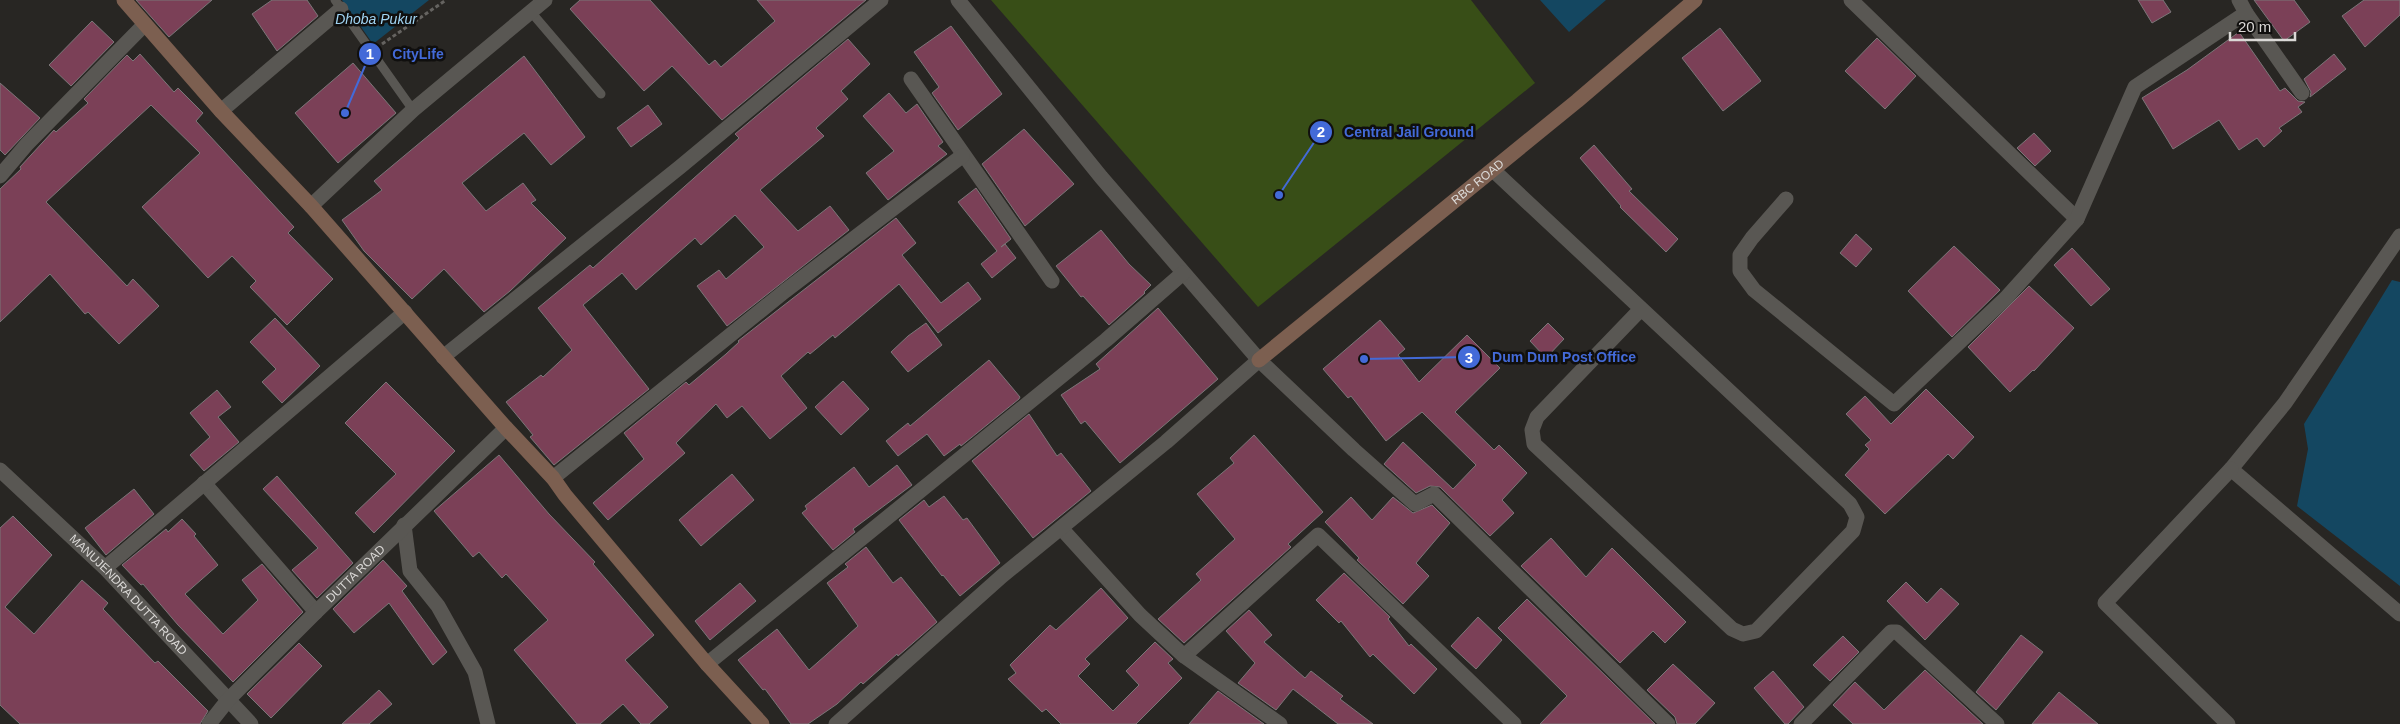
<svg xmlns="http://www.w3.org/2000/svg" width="2400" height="724" font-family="Helvetica,sans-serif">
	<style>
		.green { fill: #384e17 }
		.water { fill: #144761 }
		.building { fill: #7b4057; stroke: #7b7678 }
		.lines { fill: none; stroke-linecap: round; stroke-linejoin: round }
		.path { stroke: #656360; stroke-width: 3; stroke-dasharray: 4 2.5; stroke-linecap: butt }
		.lane { stroke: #595753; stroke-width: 9 }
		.street { stroke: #595753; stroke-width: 15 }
		.secondary { stroke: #7c5f50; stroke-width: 15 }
		.labels { text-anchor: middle; stroke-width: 5; stroke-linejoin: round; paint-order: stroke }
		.street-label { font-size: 12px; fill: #dbd9d7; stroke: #100f0e }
		.water-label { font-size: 14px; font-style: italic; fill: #a0d4f3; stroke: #100f0e }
		.leader { fill: none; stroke: #436ad8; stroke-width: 2 }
		.callout-dot { fill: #436ad8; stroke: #100f0e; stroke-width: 2 }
		.mark-label { font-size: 15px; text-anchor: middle; font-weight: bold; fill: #fff }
		.callout-label { font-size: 14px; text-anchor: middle; font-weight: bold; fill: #436ad8; stroke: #100f0e; stroke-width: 5; stroke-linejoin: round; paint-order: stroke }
	</style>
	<rect width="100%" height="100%" fill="#282623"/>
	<polygon class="green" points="991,0 1471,0 1535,83 1258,307"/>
	<g class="water">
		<polygon points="342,0 429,0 373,44"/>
		<polygon points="1540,0 1606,0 1569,32"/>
		<polygon points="2392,280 2400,282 2400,586 2297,506 2308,449 2304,424"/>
	</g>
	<g class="building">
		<polygon points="136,0 212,0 169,37"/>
		<polygon points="272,0 307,0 318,16 277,51 252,14"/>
		<polygon points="580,0 650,0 709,65 715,60 721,67 775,21 757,0 866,0 722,120 672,66 644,91 570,9"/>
		<polygon points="2138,0 2163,0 2171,12 2152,23"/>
		<polygon points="2254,0 2294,0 2310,22 2284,41"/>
		<polygon points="2364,0 2400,0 2400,15 2365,47 2342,16"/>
		<polygon points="92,21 114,42 71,86 49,65"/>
		<polygon points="951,26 1002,94 958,130 932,93 939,87 914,52"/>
		<polygon points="1720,28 1761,81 1723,111 1682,58"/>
		<polygon points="2239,32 2280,91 2285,88 2298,101 2305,102 2298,107 2302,112 2279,128 2282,131 2264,147 2257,138 2239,150 2219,120 2173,149 2142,98 2187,70"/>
		<polygon points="1877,38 1916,76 1885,109 1845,71"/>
		<polygon points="848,39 870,64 841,91 848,99 816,128 824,136 760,190 798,231 830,206 849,230 727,326 697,286 719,270 726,279 764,247 735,215 701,245 695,238 636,290 622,273 583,305 649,389 554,465 530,437 533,435 506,402 541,375 543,377 572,350 538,308 590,265 593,268 739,138 735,134"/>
		<polygon points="140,54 174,92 178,88 203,113 196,121 294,227 288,233 333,279 287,325 250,287 256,281 232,256 208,278 142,207 200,153 151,105 46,202 127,286 133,279 159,306 119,344 88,312 85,314 50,274 0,322 0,189 21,169 20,167 54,130 56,132 88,103 84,99 127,55 133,61"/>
		<polygon points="2334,54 2346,69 2310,97 2311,92 2304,79"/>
		<polygon points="524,56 585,137 551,165 524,133 462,183 486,211 523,183 536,200 531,203 566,238 510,291 484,312 444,269 412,299 364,251 342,220 382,190 374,181"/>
		<polygon points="353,63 396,113 338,163 295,113"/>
		<polygon points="0,83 40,118 5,155 0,150"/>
		<polygon points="889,93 906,113 917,104 943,142 938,146 947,154 888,200 866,173 894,151 863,116"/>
		<polygon points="648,105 662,124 631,147 617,128"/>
		<polygon points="1024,129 1074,184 1025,226 982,164"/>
		<polygon points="2034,133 2051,151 2035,166 2017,148"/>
		<polygon points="1594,145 1632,189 1629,191 1678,239 1666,252 1620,207 1621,206 1580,158"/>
		<polygon points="976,188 1011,239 1001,247 1005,244 1016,258 992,278 981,264 997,251 958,202"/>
		<polygon points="896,218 916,243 902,255 941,303 968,282 981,299 938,333 899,284 835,338 833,335 810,354 808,352 781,376 807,408 770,439 742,406 727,418 716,404 676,443 685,453 608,520 593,503 644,459 624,433 686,382 689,385 726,354 739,342 738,341"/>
		<polygon points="1101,230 1129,264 1151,285 1144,292 1145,293 1109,325 1083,296 1081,297 1056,266"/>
		<polygon points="1856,234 1872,249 1856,267 1840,253"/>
		<polygon points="1954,246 2000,290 1952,337 1908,291"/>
		<polygon points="2072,248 2110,289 2091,306 2054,265"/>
		<polygon points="2029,286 2074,328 2034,371 2033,370 2010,392 1968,347"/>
		<polygon points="1158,308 1218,379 1120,463 1085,421 1081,424 1061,395 1100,369 1096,364"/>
		<polygon points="275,318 320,366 282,403 262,382 276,369 250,342"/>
		<polygon points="1380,320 1405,349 1398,355 1419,382 1467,335 1500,368 1455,412 1494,450 1499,445 1527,473 1502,500 1514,513 1490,536 1440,487 1430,486 1416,493 1384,464 1403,442 1453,489 1476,465 1422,412 1386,441 1351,396 1348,398 1323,369"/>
		<polygon points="926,323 942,345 908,372 891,352 908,336"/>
		<polygon points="1548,323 1564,339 1546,358 1530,341"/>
		<polygon points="989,360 1020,397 1019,399 961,446 960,444 944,456 927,434 898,456 886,441 908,423 910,426"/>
		<polygon points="843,381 869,409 841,435 815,407"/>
		<polygon points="386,382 455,451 374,533 355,513 396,474 345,423"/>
		<polygon points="1926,389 1974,437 1953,459 1948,454 1885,514 1845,475 1869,449 1865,445 1871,440 1846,414 1865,396 1891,424"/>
		<polygon points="217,390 231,407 218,417 239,442 204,471 190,455 210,437 190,413"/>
		<polygon points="1029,414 1057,456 1061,453 1091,491 1033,538 972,461"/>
		<polygon points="1254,435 1323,512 1288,544 1291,547 1184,643 1158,619 1201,580 1196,574 1235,539 1197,494 1234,463 1230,458"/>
		<polygon points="499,455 549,514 595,562 593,564 654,635 625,660 668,707 649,724 641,724 623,704 600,724 577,724 514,650 548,620 506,574 502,578 479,552 473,557 434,511"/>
		<polygon points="897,465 912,485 853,529 855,532 833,550 802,513 807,509 805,506 854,467 869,487"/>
		<polygon points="732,474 754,500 701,546 679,520"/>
		<polygon points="277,476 353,563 317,598 292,570 318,548 263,489"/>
		<polygon points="134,489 154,514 106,555 85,528"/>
		<polygon points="944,496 963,520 967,518 1000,563 960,596 943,575 942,576 899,520 924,500 929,507"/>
		<polygon points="1351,497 1372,520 1393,497 1413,513 1432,505 1450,523 1416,563 1429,576 1403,604 1357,560 1359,558 1325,522"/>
		<polygon points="13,516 52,555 5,607 34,634 82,580 108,603 103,609 155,663 158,661 208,711 200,724 20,724 0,705 0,528"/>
		<polygon points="182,519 196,534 194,536 218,565 185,594 223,634 258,600 242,580 262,564 303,612 233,682 178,625 143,584 141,585 122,565 166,529 168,532"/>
		<polygon points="1551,538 1586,577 1612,548 1686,622 1665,643 1653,631 1620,663 1521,566"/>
		<polygon points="866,547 893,583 901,577 937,622 898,656 897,654 863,684 861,682 837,704 808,724 791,724 765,689 763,690 738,660 777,629 809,670 826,655 858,626 827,583 848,567 845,564"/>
		<polygon points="383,560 407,586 402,591 447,652 433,665 389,603 354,633 333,609"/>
		<polygon points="1344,573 1390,617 1388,619 1409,646 1411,644 1437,669 1414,694 1373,654 1370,657 1341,621 1339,623 1316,600"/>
		<polygon points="1906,582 1927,603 1941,588 1959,604 1925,640 1887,601"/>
		<polygon points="740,583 756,601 710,640 695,621"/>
		<polygon points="1101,588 1128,618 1085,659 1090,664 1078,676 1113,711 1139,685 1126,671 1155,642 1173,659 1168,663 1182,678 1136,724 1061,724 1046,709 1042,712 1008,679 1016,673 1010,665 1050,625 1056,630"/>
		<polygon points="1527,599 1655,724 1540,724 1567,696 1498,628"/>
		<polygon points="1249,610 1272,635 1264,642 1305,678 1311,671 1343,696 1340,699 1373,724 1338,724 1293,689 1276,710 1238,683 1255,663 1226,631"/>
		<polygon points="1478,617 1502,640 1476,669 1451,646"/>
		<polygon points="2021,635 2043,652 1996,710 1976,692"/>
		<polygon points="1843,636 1859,652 1830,681 1813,665"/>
		<polygon points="299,643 322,666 271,718 247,694"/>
		<polygon points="1673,664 1715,703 1695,724 1677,724 1675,717 1647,690"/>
		<polygon points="1925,670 1983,724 1853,724 1833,705 1855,682 1884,710"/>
		<polygon points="1773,671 1804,707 1788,724 1785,724 1754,688"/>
		<polygon points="379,690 392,704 369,724 342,724"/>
		<polygon points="1218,691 1264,724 1189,724"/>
		<polygon points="2059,692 2098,724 2032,724"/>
	</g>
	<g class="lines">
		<polyline class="path" points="382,44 446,0"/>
		<g class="lane">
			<polyline points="335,0 413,110"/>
			<polyline points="531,12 601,94"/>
		</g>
		<g class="street">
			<polyline points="958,0 1101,177 1259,360 1354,450 1415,504 1434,494 1668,724"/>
			<polyline points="1851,0 2077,219"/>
			<polyline points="2246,13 2302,93"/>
			<polyline points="911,79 1052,281"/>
			<polyline points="221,111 341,9"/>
			<polyline points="1493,170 1850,504 1857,517 1853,531 1756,631 1743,634 1732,629 1534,444 1532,430 1537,417 1641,309"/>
			<polyline points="0,176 27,144 145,24"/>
			<polyline points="1786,199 1752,238 1740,255 1740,271 1754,290 1894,404 2006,298 2077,219 2135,87 2246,13 2239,0"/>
			<polyline points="311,206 413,110 545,0"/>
			<polyline points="2400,236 2285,403 2231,469 2400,614"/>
			<polyline points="443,357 680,167 881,0"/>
			<path id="s1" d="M 0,470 L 105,568 L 251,724"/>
			<polyline points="553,478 785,291 962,156"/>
			<polyline points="204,483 316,612"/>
			<polyline points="404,525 410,571 438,606 475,672 488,724"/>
			<polyline points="1061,528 1140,615 1184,656 1318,535 1514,724"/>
			<polyline points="105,568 405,312"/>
			<polyline points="1184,656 1280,724"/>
			<polyline points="707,664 1106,340 1183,273"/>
			<path id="s2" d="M 209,724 L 228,700 L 316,612 L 506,428"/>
			<polyline points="836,724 1002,576 1166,442 1259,360"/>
			<polyline points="1801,724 1891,632 1897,632 1997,724"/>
			<polyline points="2228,724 2105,603 2231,469"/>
		</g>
		<g class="secondary">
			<polyline points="124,0 221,111 311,206 506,428 553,478 565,495 707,664 762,724"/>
			<path id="s3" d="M 1259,360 L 1577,101 L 1695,0"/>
		</g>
	</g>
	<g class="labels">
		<g class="street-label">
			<text dy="4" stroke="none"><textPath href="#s3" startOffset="282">RBC ROAD</textPath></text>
			<text dy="4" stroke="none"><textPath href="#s2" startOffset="210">DUTTA ROAD</textPath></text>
			<text dy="4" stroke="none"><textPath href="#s1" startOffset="179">MANUJENDRA DUTTA ROAD</textPath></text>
		</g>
		<g class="water-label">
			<text x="376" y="24">Dhoba Pukur</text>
		</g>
	</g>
	<path class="leader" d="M345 113L370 54M1279 195L1321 132M1364 359L1469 357"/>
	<g class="callout-dot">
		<circle cx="345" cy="113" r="5"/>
		<circle cx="1279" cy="195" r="5"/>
		<circle cx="1364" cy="359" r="5"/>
		<circle cx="370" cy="54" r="12"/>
		<circle cx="1321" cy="132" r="12"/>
		<circle cx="1469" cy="357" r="12"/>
	</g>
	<g class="mark-label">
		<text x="370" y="59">1</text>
		<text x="1321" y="137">2</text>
		<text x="1469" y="363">3</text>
	</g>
	<g class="callout-label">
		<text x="418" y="59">CityLife</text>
		<text x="1409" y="137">Central Jail Ground</text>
		<text x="1564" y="362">Dum Dum Post Office</text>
	</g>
	<path d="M2230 32v8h65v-8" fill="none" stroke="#dbd9d7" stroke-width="2.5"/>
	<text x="2238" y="32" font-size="15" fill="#dbd9d7" stroke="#100f0e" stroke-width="4" paint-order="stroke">20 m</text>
</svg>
